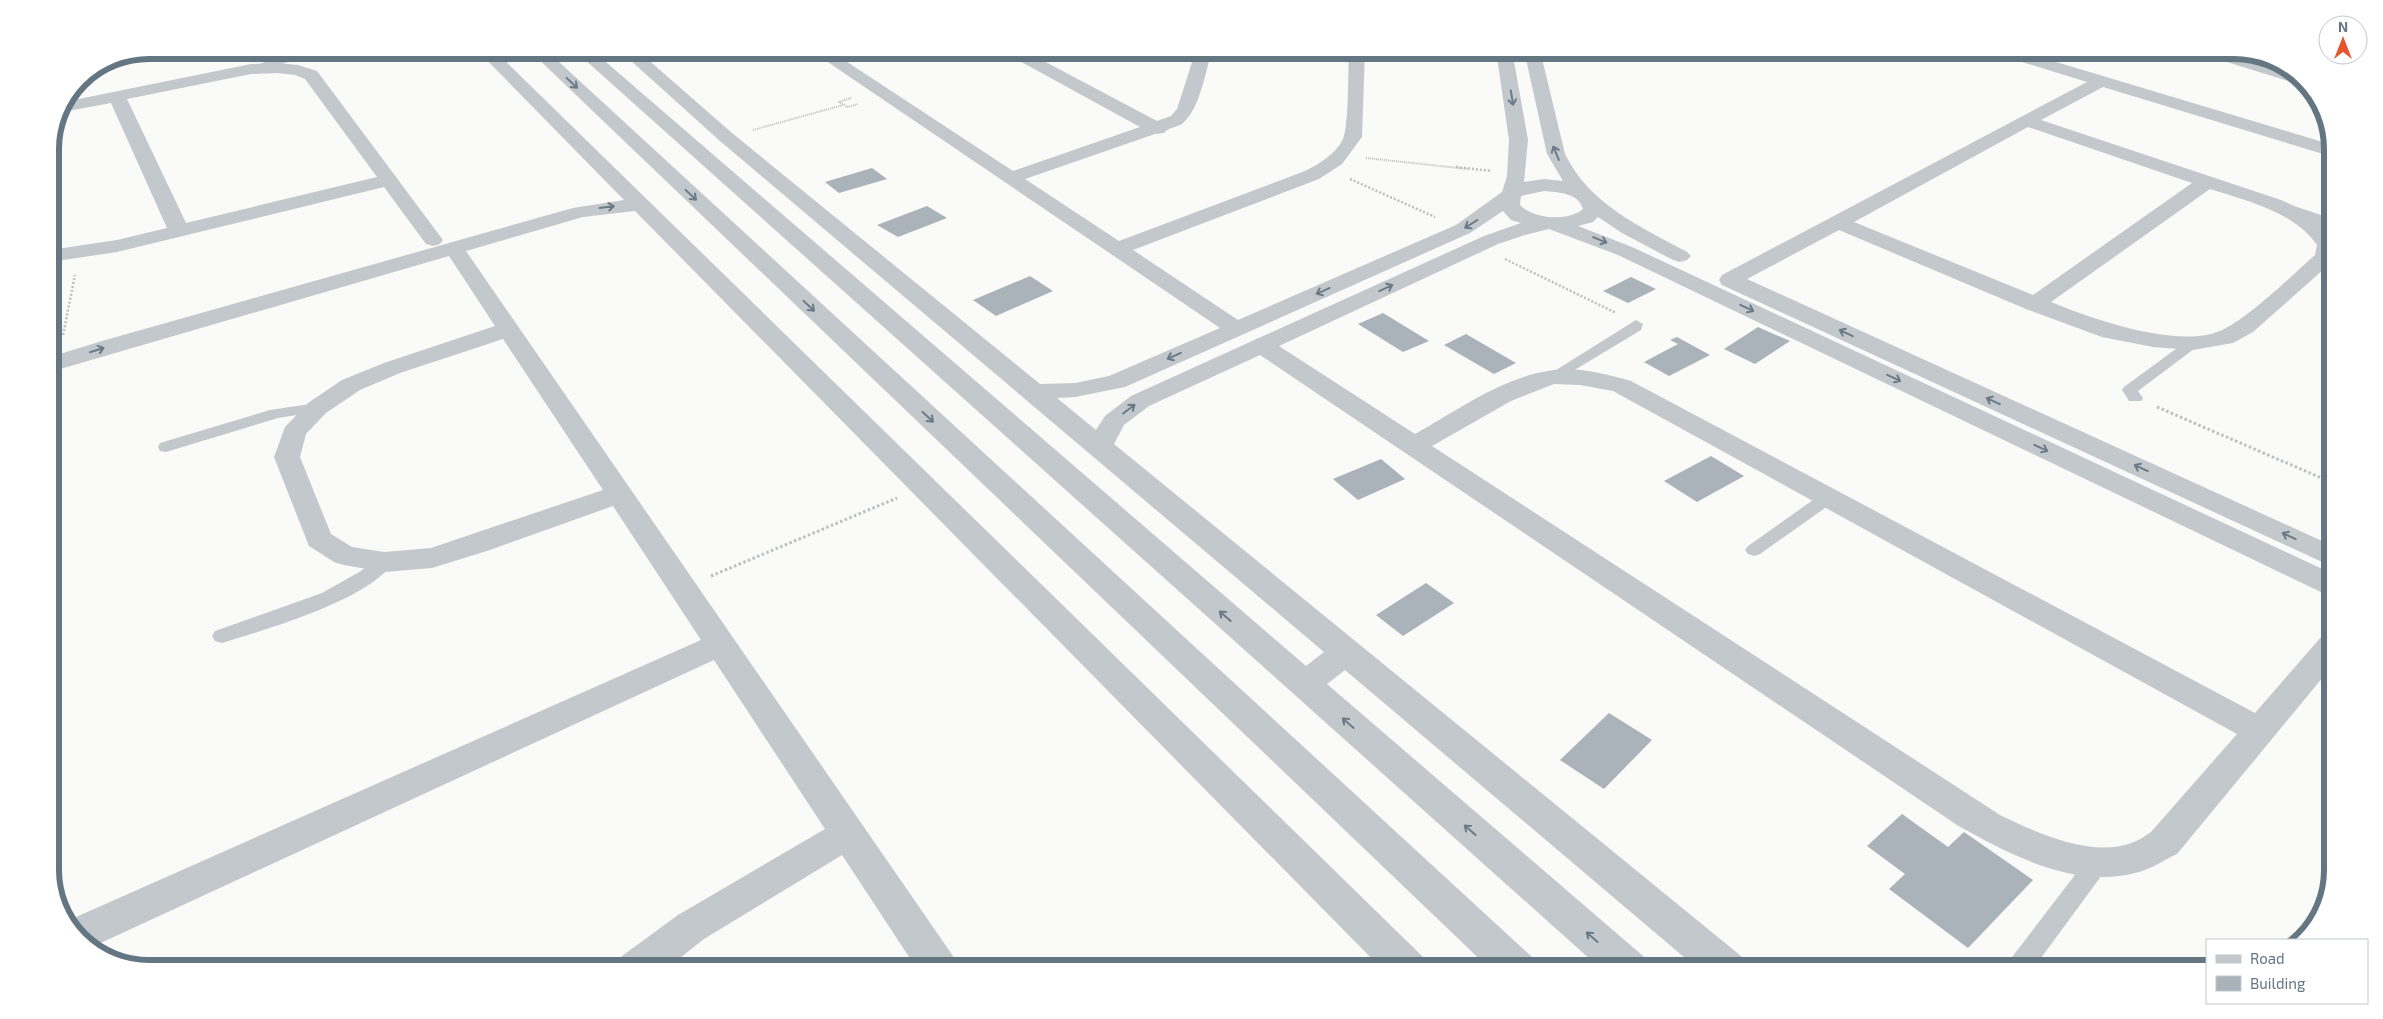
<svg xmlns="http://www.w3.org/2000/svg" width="2383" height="1019" font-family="'Exo 2',sans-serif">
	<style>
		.building { fill: #aab3b9 }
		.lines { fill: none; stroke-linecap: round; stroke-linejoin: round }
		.path-far2 { stroke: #bbbfc2; stroke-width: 2; stroke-dasharray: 1 1; stroke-linecap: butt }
		.path-far1 { stroke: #bbbfc2; stroke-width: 2.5; stroke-dasharray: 2 2; stroke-linecap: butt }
		.path { stroke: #bbbfc2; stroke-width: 3; stroke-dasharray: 2.5 2.5; stroke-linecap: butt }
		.lane { fill: #c3c8cc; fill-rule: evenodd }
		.street { fill: #c3c8cc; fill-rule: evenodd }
		.oneway { stroke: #6a7a87 }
		.rim { fill: none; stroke: #657683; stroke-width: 6 }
	</style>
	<rect width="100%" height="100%" fill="#fafaf8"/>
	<g class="building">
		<polygon points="872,168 887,179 839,193 825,182"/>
		<polygon points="927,206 947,218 898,237 877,225"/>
		<polygon points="1030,276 1053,291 996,316 973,300"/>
		<polygon points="1631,277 1656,289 1628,303 1603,291"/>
		<polygon points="1383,313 1429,341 1403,352 1358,324"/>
		<polygon points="1758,327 1790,341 1755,364 1724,349"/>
		<polygon points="1466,334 1516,363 1494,374 1444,345"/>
		<polygon points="1677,337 1710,355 1669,376 1644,362 1678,344 1670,340"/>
		<polygon points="1711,456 1744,476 1697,502 1664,481"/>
		<polygon points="1381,459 1405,479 1358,500 1333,479"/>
		<polygon points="1426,583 1454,603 1403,636 1376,615"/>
		<polygon points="1609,713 1652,740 1604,789 1560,760"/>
		<polygon points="1902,814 1948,847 1964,832 2033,880 1968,948 1889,889 1905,874 1867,846"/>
	</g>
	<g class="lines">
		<g class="path-far2">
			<polyline points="2099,50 2124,57"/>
			<polyline points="874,60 913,50"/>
			<polyline points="851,98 839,102 848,107 858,104"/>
			<polyline points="753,130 843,105"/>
			<polyline points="1366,158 1468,169"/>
		</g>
		<g class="path-far1">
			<polyline points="1456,167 1492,171"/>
			<polyline points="1350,179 1435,217"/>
			<polyline points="1505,259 1616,313"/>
			<polyline points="63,335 75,275"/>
		</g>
		<g class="path">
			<polyline points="2157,407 2333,483"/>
			<polyline points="711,576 897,498"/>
		</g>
		<g class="lane">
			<polygon points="314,50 333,50 251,72 246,69 273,59"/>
			<polygon points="2153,50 2166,50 2148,60 2140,60 2139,58"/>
			<polygon points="2291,205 2333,219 2333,227 2287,212 2285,209 2287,206"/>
			<polygon points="1636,320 1643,324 1641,330 1558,380 1553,382 1545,377"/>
			<polygon points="2193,339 2198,340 2200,343 2198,346 2138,391 2143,398 2141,401 2129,401 2122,390 2124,387 2188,340"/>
			<polygon points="317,403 325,408 323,411 278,418 166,452 160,451 158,447 160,443 270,410"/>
			<polygon points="1829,492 1835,493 1838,497 1835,501 1760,554 1754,556 1748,554 1745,550 1748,546 1823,493"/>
			<path d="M 384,556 L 390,558 L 393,562 C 370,600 264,630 222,643 L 215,641 L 212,636 L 215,631 L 322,593 L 361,571 L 378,558 Z"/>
			<polygon points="2099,851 2107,854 2111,861 2107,868 2033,969 2006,969 2009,961 2091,854"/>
		</g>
		<g class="street">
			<path d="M 477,50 L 494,50 L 1422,956 L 1428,969 L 1382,969 L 635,211 L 583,217 L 466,251 L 953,956 L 959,969 L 917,969 L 842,855 L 704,939 L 666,969 L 616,969 L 622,956 L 678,915 L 825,829 L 714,660 L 92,947 L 70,930 L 67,921 L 701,640 L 613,506 L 490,550 L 432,568 L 384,572 L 344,565 L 334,562 L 309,546 L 274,457 L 285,427 L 308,403 L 342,380 L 384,363 L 495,326 L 449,256 L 50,372 L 50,357 L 102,341 L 573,208 L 624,200 ZM 503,339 L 603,490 L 431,548 L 384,552 L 352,547 L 331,534 L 300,457 L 306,434 L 326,413 L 360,390 L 400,373 Z"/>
			<polygon points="529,50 546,50 1531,956 1537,969 1490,969"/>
			<path d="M 574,50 L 592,50 L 1306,666 L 1324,652 L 720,141 L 619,50 L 637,50 L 732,133 L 1040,384 L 1075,383 L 1109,376 L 1220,328 L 810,50 L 829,50 L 1013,171 L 1140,127 L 1005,53 L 1003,50 L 1023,50 L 1157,121 L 1171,116 L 1177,109 L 1196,50 L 1212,50 C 1206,70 1200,108 1184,122 C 1179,128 1169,126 1164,133 L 1155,134 L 1025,179 L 1119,241 L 1305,171 C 1319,164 1336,154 1343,139 C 1349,126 1348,68 1349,50 L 1365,50 L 1362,137 L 1342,164 L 1319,179 L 1133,250 L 1238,320 L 1456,225 L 1502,192 L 1507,176 L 1509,140 L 1496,50 L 1512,50 L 1528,140 L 1524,182 L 1544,179 L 1563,181 L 1547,154 L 1524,50 L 1540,50 L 1565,154 C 1589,204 1641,227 1687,252 L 1691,256 L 1687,260 L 1680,262 L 1673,260 L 1622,233 L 1598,217 L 1593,222 L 1578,226 L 1632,247 L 2333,574 L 2333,596 L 2323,593 L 1618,255 L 1549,229 L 1525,235 L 1498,244 L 1279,346 L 1415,434 C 1458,410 1504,376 1554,370 C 1580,367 1606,374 1631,381 L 2255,713 L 2322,636 L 2333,633 L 2333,665 L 2177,854 C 2164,860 2153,868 2139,872 C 2076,890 2010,855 1957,825 L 1260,355 L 1149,406 L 1124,425 L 1114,444 L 1741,956 L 1747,969 L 1698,969 L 1345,670 L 1327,684 L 1643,956 L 1649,969 L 1601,969 ZM 1544,191 C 1558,192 1579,193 1583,209 C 1568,222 1533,219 1520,205 L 1521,196 ZM 1503,211 L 1511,220 L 1521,223 L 1484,236 L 1131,396 L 1105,416 L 1096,430 L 1057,398 L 1075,397 L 1125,387 L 1470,233 ZM 1554,384 L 1580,385 L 1613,391 L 2237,734 L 2151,832 C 2146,835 2140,840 2134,842 C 2093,859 2037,833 2000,815 L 1432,446 L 1511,401 Z"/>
			<path d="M 1991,50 L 2016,50 L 2333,145 L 2333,157 L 2103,87 L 2041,120 L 2281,200 C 2298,208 2324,219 2332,237 C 2335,243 2333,254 2333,261 L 2253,332 L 2233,343 L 2193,350 L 2153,347 L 2102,337 L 2026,309 L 1839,230 L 1747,279 L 2333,546 L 2333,567 L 1722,285 L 1719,280 L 1722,275 L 2087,82 L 1993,53 ZM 2028,127 L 2192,183 L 2033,295 L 1854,222 ZM 2210,189 C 2247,201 2293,211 2317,245 L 2315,255 C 2290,277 2249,318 2220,331 C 2178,349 2092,319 2051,302 Z"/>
			<polygon points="2196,50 2221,50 2287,70 2302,82 2291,82 2198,53"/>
			<path d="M 277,63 L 298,65 L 317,71 L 440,236 L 443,240 L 440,244 L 433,246 L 426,244 L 384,187 L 117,252 L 50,262 L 50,250 L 117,240 L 167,228 L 111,103 L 57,113 L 64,102 L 251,64 ZM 277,73 L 295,75 L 305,79 L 377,177 L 186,223 L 127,99 L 251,74 Z"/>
		</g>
	</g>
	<defs><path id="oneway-shaft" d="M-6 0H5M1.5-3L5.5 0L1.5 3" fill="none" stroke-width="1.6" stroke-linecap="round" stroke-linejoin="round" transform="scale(1.25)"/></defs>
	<g class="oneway">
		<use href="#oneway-shaft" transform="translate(572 83) rotate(43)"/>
		<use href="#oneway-shaft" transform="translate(1512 98) rotate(81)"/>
		<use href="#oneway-shaft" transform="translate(1556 153) rotate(-112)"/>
		<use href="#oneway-shaft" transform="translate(691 195) rotate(43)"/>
		<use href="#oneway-shaft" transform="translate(607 207) rotate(-7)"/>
		<use href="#oneway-shaft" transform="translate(1471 224) rotate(148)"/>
		<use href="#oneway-shaft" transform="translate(1600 240) rotate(22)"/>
		<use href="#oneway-shaft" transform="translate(1386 288) rotate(-25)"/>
		<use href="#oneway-shaft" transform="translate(1323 291) rotate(156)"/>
		<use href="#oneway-shaft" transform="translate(809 306) rotate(43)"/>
		<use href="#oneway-shaft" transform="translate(1747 308) rotate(25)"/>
		<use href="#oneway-shaft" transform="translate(1846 333) rotate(-155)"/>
		<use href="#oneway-shaft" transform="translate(97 350) rotate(-17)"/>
		<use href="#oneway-shaft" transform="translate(1174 356) rotate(156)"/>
		<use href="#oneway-shaft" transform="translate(1894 378) rotate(25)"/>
		<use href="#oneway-shaft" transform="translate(1993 401) rotate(-155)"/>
		<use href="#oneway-shaft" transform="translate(1129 409) rotate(-37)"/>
		<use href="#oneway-shaft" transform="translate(928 417) rotate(43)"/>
		<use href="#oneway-shaft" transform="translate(2041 448) rotate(25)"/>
		<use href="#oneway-shaft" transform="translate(2141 468) rotate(-155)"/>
		<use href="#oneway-shaft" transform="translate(2289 536) rotate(-155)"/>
		<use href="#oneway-shaft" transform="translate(1225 616) rotate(-139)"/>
		<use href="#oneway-shaft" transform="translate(1348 723) rotate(-139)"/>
		<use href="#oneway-shaft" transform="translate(1470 830) rotate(-139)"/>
		<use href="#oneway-shaft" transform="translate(1592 937) rotate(-139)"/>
	</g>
	<path d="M0 0H2383V1019H0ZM149 59H2234A90 90 0 0 1 2324 149V870A90 90 0 0 1 2234 960H149A90 90 0 0 1 59 870V149A90 90 0 0 1 149 59Z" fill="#fff" fill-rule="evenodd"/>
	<path class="rim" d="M149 59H2234A90 90 0 0 1 2324 149V870A90 90 0 0 1 2234 960H149A90 90 0 0 1 59 870V149A90 90 0 0 1 149 59Z"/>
	<rect x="2206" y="939" width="162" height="65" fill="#ffffff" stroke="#c1c8cd"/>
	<rect x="2216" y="955" width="25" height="8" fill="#c3c8cc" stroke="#c1c8cd"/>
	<text x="2250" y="964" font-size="15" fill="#657683">Road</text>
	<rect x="2216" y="976" width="25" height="15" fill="#aab3b9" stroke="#c1c8cd"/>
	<text x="2250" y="989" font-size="15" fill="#657683">Building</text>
	<g transform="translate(2343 40)"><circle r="24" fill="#ffffff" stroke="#c1c8cd"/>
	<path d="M0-4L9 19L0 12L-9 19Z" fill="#e4572e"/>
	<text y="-8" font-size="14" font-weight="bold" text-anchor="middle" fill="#657683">N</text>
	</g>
</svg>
